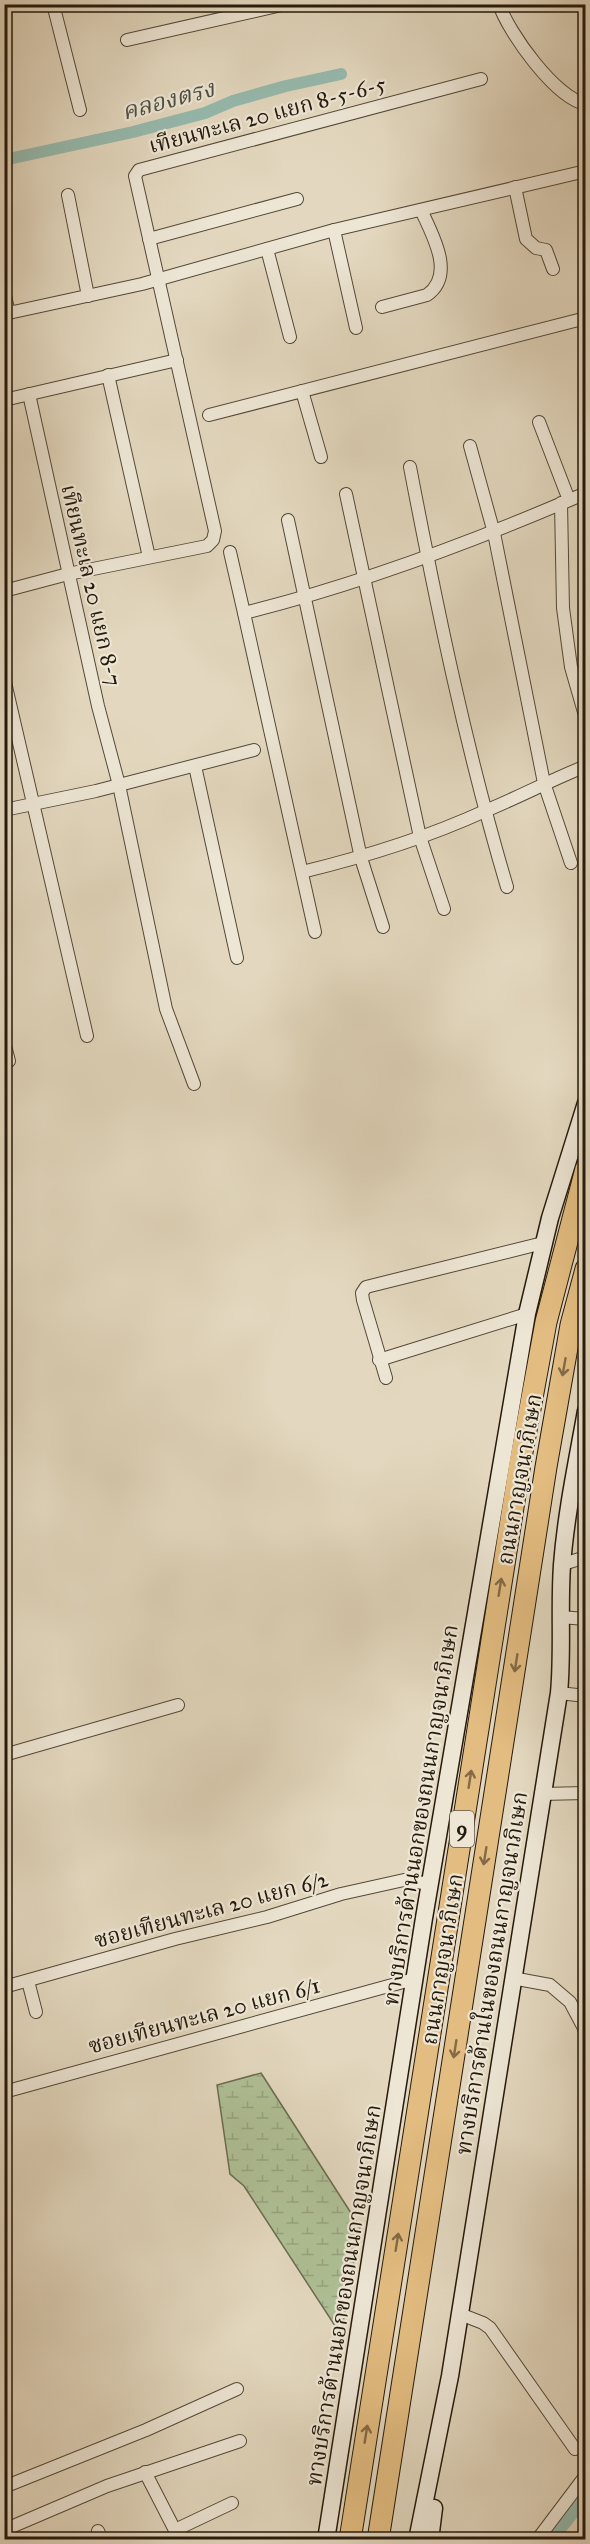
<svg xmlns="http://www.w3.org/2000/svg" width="590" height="2544" font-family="'IM FELL Great Primer','Noto Serif Thai',serif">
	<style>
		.wetland { fill: url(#wetland-marsh); stroke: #6a6c51; stroke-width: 1.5 }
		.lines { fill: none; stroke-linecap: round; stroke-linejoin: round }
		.canal { stroke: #96baae; stroke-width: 12 }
		.river { stroke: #96baae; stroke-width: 21 }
		.minor-casing { stroke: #544939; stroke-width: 14 }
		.secondary-casing { stroke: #25190c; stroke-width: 19 }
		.motorway-casing { stroke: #25190c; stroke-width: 23 }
		.minor { stroke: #ede6d5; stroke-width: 12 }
		.secondary { stroke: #ede6d5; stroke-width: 16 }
		.motorway { stroke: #e2bc80; stroke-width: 21 }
		.oneway { stroke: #846a46 }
		.labels { text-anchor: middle; stroke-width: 4.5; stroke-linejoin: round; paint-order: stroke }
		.shield { fill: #ede6d5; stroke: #615648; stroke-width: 1.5 }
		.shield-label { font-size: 21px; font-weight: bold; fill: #25190c }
		.street-label { font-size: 22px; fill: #25190c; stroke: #ede6d5 }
		.water-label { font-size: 24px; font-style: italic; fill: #4d5145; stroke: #ede6d5 }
	</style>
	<defs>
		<pattern id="wetland-marsh" width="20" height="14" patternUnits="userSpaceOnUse" patternTransform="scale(1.5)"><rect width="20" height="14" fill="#afc096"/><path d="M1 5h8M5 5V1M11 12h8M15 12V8" fill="none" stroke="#96a480"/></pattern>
	</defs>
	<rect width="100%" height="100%" fill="#e3d8bf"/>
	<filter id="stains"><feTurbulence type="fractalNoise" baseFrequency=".00333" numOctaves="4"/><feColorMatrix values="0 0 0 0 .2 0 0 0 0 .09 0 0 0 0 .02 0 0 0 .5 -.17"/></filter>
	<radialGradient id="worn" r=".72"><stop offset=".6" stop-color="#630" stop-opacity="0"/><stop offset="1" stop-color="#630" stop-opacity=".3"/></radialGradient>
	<polygon class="wetland" points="261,2073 360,2227 341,2335 244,2186 230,2174 217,2085"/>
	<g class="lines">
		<polyline class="canal" points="4,160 133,132 205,113 233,101 286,86 341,74"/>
		<polyline class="river" points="546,2540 586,2489"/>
		<g class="minor-casing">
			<g id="minor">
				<polyline points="53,4 80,110"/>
				<path d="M 499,4 C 508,32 556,99 586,104"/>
				<polyline points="127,40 286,4"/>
				<polyline points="515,187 526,239 536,248 546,250 553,269"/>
				<polyline points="68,195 88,296"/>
				<polyline points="334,230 356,328"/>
				<polyline points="149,239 297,199"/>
				<polyline points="267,249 290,337"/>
				<polyline points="4,292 9,313"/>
				<path d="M 382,307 L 427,295 C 456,275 432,234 421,210"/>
				<polyline points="4,314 142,284 334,230 586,171"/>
				<polyline points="108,375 149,557"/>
				<polyline points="302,391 321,457"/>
				<polyline points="29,394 98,706 119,785 166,1009 194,1084"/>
				<polyline points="4,400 177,360"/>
				<polyline points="209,415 586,318"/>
				<polyline points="539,422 569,500"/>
				<polyline points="470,446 494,533 544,783 571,863"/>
				<path d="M 410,467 C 437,608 466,749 507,887"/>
				<polyline points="346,494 420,837 444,909"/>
				<polyline points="561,503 563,608 571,667 586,719"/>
				<polyline points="288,520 361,858 383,927"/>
				<polyline points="230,552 244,613"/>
				<polyline points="4,591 68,574 207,546 213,540 215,531 135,176 139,170 481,79"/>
				<polyline points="4,678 87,1036"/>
				<polyline points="195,766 237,958"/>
				<polyline points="4,810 96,791 254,750"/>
				<path d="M 302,872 C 364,857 426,838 485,811 C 519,797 551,780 586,766"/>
				<path d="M 315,932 L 244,613 C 361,584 475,541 586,493"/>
				<polyline points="4,1042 9,1061"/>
				<polyline points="379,1360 527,1314"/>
				<polyline points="386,1378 363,1300 362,1293 366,1287 543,1243"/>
				<polyline points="563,1564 586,1557"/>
				<polyline points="560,1617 586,1619"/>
				<polyline points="559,1693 586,1696"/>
				<polyline points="4,1755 178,1705"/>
				<polyline points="541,1794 586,1793"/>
				<polyline points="512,1978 550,1985 570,2002 586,2032"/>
				<polyline points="28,1981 36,2012"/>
				<polyline points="4,1987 175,1939 267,1917 341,1894 404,1880 430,1884"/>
				<polyline points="4,2092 414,1979"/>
				<polyline points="460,2314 483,2323 490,2328 575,2449"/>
				<polyline points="145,2472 180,2540"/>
				<polyline points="4,2487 146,2430 237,2389"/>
				<polyline points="4,2530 107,2486 240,2441"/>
				<polyline points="175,2530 232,2503"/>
				<polyline points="98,2531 102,2540"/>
				<polyline points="537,2540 586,2475"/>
			</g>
		</g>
		<g class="secondary-casing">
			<g id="secondary">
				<polyline points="326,2540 424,1918 527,1314 550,1218 586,1103"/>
				<path d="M 417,2540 L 450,2376 L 559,1693 C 563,1651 559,1608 562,1565 C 566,1513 577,1462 586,1411"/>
				<polyline points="430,2540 434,2508"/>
			</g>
		</g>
		<g class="motorway-casing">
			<g id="motorway">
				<polyline points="350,2540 520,1463 546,1322 586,1169"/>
				<polyline points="378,2540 546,1467 571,1325 586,1269"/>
			</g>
		</g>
		<use href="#minor" class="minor"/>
		<use href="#secondary" class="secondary"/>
		<use href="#motorway" class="motorway"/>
	</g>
	<defs><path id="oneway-shaft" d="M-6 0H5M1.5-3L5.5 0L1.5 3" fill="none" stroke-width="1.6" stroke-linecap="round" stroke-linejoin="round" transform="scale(1.5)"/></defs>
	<g class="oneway">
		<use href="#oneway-shaft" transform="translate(564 1367) rotate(100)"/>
		<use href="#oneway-shaft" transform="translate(500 1587) rotate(-81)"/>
		<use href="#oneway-shaft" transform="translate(516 1663) rotate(99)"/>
		<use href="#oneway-shaft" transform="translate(470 1779) rotate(-81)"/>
		<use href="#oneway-shaft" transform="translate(485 1856) rotate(99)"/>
		<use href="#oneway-shaft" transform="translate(455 2049) rotate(99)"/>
		<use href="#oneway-shaft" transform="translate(397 2242) rotate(-81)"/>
		<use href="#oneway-shaft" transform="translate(366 2434) rotate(-81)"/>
	</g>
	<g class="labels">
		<rect class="shield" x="450" y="1811" width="24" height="36" rx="4.5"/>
		<g class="shield-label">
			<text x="462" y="1836">9</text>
		</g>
		<g class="street-label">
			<text transform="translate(267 114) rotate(-15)" y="8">เทียนทะเล 20 แยก 8-5-6-5</text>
			<text transform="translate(92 585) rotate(77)" y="8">เทียนทะเล 20 แยก 8-7</text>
			<text transform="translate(519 1479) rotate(-80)" y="8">ถนนกาญจนาภิเษก</text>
			<text transform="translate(420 1815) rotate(-81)" y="8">ทางบริการด้านนอกของถนนกาญจนาภิเษก</text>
			<text transform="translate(211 1909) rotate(-15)" y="8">ซอยเทียนทะเล 20 แยก 6/2</text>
			<text transform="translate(442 1959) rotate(-81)" y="8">ถนนกาญจนาภิเษก</text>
			<text transform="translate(491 1973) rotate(-81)" y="8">ทางบริการด้านในของถนนกาญจนาภิเษก</text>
			<text transform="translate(204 2015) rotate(-15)" y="8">ซอยเทียนทะเล 20 แยก 6/1</text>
			<text transform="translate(343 2295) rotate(-81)" y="8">ทางบริการด้านนอกของถนนกาญจนาภิเษก</text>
		</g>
		<g class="water-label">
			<text transform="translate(168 100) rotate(-15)" y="8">คลองตรง</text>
		</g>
	</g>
	<rect width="590" height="2544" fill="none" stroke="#e3d8bf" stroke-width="24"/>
	<rect x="6" y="6" width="578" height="2532" fill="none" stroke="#25190c" stroke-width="3"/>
	<rect x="12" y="12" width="566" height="2520" fill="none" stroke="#25190c" stroke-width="1.5"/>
	<rect width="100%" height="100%" filter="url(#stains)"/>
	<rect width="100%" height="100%" fill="url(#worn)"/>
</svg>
